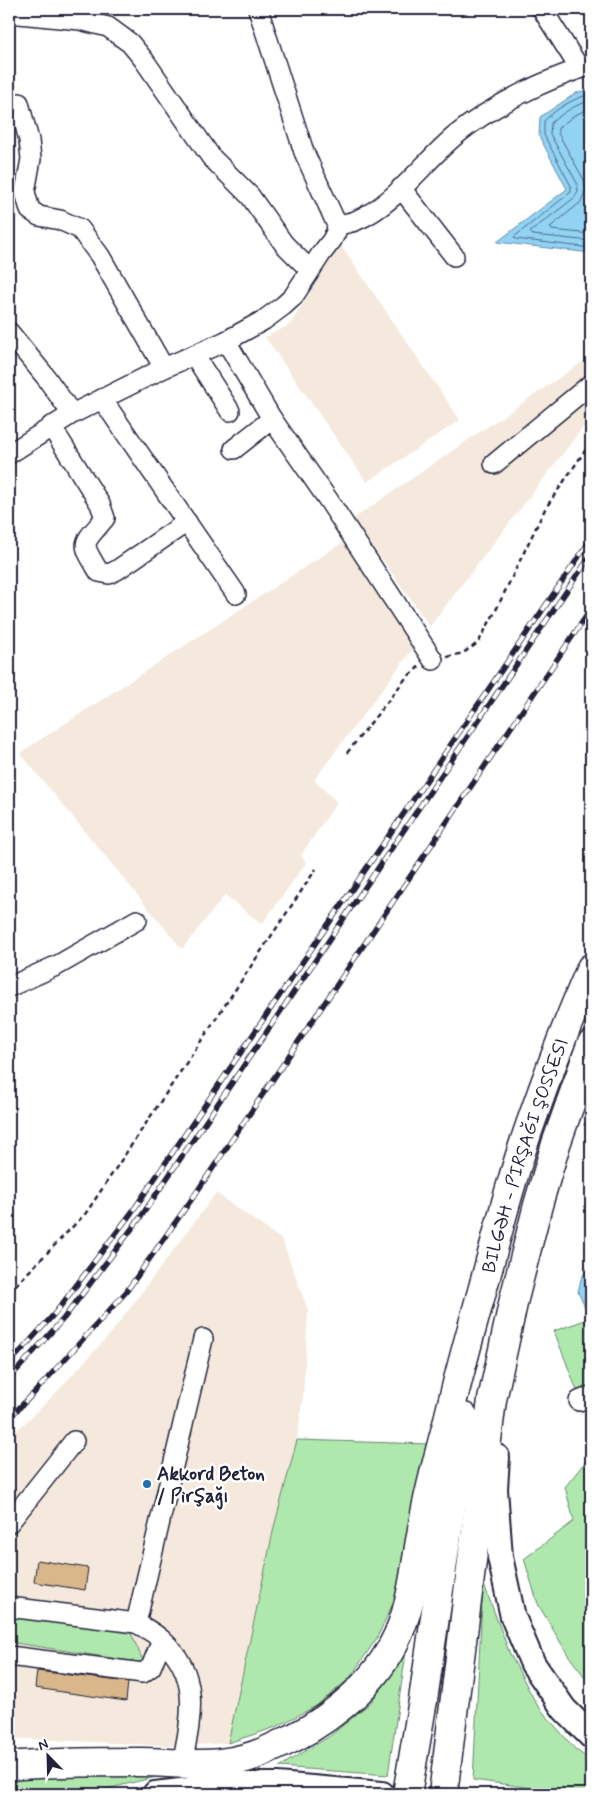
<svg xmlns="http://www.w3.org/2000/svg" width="600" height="1803" font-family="Mynerve,sans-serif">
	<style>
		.built { fill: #f4e9dc }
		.green { fill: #afe8ac; stroke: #688574 }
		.water { fill: #92d2f3; stroke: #658ca9 }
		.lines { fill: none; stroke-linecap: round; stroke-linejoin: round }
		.shore { stroke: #4f6885; stroke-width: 1 }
		.building { fill: #d9b78b; stroke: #22223b }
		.minor-casing { stroke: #22223b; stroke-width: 22 }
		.major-casing { stroke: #22223b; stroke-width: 28 }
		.highway-casing { stroke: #22223b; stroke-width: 31 }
		.path { stroke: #22223b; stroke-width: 2.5; stroke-dasharray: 5 4; stroke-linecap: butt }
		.minor { stroke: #fff; stroke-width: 19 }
		.major { stroke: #fff; stroke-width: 24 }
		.highway { stroke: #fff; stroke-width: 28 }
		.rail-casing { stroke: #22223b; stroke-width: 5.5 }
		.rail { stroke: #fff; stroke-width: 4; stroke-dasharray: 11; stroke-linecap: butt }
		.poi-dot { fill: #1f6fb2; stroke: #fff; stroke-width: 2 }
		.labels { text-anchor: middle; stroke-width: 5; stroke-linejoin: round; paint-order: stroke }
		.street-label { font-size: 19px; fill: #22223b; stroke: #fff }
		.poi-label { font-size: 19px; font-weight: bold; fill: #22223b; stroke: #fff; text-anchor: start }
	</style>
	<rect width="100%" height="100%" fill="#fff"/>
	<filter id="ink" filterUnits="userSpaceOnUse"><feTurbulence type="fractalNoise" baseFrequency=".02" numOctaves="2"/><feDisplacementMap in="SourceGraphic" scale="10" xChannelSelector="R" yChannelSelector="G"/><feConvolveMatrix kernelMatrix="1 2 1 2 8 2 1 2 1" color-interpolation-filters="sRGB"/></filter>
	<g filter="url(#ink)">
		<g class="built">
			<polygon points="340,244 460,420 367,482 265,337 290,325"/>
			<polygon points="591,356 591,417 430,626 353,519"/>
			<polygon points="345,541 415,646 314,780 337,802 301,855 306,863 262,924 225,895 182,949 20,753"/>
			<polygon points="216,1193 282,1240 308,1310 303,1396 297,1440 274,1527 228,1743 178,1746 9,1738 9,1438 52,1397 112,1332"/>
		</g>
		<g class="green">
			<polygon points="585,1320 591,1335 591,1388 578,1393 554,1331"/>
			<polygon points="297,1440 429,1444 399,1590 377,1638 349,1679 316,1706 276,1727 228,1743 274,1527"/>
			<polygon points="591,1458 591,1685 568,1655 538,1604 524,1559 574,1521 565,1487 585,1462"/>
			<polygon points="483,1582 510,1654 537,1705 575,1749 591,1761 591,1794 577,1794 473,1780"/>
			<polygon points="9,1613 130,1631 144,1663 9,1642"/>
			<polygon points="407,1646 388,1775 279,1767 330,1736 370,1703 393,1673"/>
			<polygon points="164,1775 86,1794 9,1794 9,1777"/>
		</g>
		<g class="water">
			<polygon points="591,89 591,253 497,242 567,189 539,136 540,117 576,93"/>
			<polygon points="591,1262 591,1305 585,1307 578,1292 581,1279"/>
		</g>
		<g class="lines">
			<g class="shore">
				<path d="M 591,94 C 574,98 557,108 544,121 L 544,135 L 571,186 L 571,192 L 514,237 L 516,239 L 591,248"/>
				<path d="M 591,101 C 575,104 563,113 551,123 L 550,134 L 577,183 L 578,191 L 574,198 L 530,232 L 533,235 L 591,241"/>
				<polyline points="591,108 575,115 558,128 558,133 584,180 586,190 580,203 550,227 552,230 591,234"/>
			</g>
		</g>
		<g class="building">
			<polygon points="37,1560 88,1568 85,1590 34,1582"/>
			<polygon points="37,1671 128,1682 126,1701 35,1688"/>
		</g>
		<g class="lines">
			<g class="minor-casing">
				<g id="minor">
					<polyline points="542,9 580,69"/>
					<polyline points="9,13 80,20 108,27 130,43 144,60 211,157 250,196 284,244 310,270"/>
					<polyline points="19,103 29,140 31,159 25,192 30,210 39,216 60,220 80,229 100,256 164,368"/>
					<polyline points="401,188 454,256"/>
					<path d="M 337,225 C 343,224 349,223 355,221 C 395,205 424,161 456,135 C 492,105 547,79 591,65"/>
					<polyline points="9,332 45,376 72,414"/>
					<polyline points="226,341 272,419 329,501 433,660"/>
					<polyline points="194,355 230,411"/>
					<polyline points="102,399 236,594"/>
					<path d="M 51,426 L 100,504 L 105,518 C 82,546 80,540 99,572 L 109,574 L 117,570 L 187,522"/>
					<polyline points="234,449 272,419"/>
					<polyline points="9,454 72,414 164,368 226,341 264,320 283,306 293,297 321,254 332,240 336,232 337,225 304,152 258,9"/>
					<polyline points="494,464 591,384"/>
					<polyline points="9,987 58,965 137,920"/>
					<polyline points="579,1401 591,1396"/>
					<polyline points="9,1523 74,1441"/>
					<polyline points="9,1607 136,1623"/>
					<polyline points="9,1656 143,1673 151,1667 162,1640"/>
					<path d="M 182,1764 C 191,1719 202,1675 162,1640 C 155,1633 145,1628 136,1623 L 203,1339"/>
				</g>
			</g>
			<g class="major-casing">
				<g id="major">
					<polyline points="497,1457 495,1489 500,1557 513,1617 533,1664 564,1709 591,1736"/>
					<polyline points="155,1794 232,1785 277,1785 382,1794"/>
				</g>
			</g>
			<g class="highway-casing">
				<g id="highway">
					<path id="s1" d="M 9,1766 C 52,1762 96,1762 140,1762 C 166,1762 193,1766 220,1763 C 238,1761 258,1755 274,1747 C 321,1727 369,1691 393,1645 C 413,1608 415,1564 423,1524 C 429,1490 438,1457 447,1424 C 459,1372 474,1321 488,1269 C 502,1216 516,1163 535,1111 C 552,1062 571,1015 591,968"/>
					<polyline points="407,1794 423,1700 464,1417"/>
					<polyline points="443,1794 492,1400 514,1299 538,1205 556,1144 591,1045"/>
				</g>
			</g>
			<g class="path">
				<polyline points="447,657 463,653 478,643 495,612 545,509 591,442"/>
				<polyline points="347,753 406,678 420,666"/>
				<polyline points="584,1124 591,1128"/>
				<polyline points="9,1292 86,1213 316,869"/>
			</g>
			<use href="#minor" class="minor"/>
			<use href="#major" class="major"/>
			<use href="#highway" class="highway"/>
			<g class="rail-casing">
				<g id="rail">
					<polyline points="9,1364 56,1312 132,1212 591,539"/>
					<polyline points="9,1379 64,1318 140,1218 591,555"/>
					<polyline points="9,1418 34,1393 126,1292 194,1196 591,609"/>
				</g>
			</g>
			<use href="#rail" class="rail"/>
		</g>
	</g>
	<circle class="poi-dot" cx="147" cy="1484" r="5"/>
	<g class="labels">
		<g class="street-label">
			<text dy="7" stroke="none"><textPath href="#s1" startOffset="935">BILGƏH - PIRŞAĞI ŞOSSESI</textPath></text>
		</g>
		<g class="poi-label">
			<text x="157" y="1480">Akkord Beton<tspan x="157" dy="22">/ Pirşağı</tspan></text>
		</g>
	</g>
	<rect width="600" height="1803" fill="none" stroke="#fff" stroke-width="30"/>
	<rect x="15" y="15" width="570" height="1773" fill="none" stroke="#22223b" stroke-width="2" filter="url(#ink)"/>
	<g transform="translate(48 1756) rotate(337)" stroke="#ffffff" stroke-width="4" paint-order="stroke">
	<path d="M0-4L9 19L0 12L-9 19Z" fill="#22223b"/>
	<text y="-8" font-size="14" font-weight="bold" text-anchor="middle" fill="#22223b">N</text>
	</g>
</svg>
